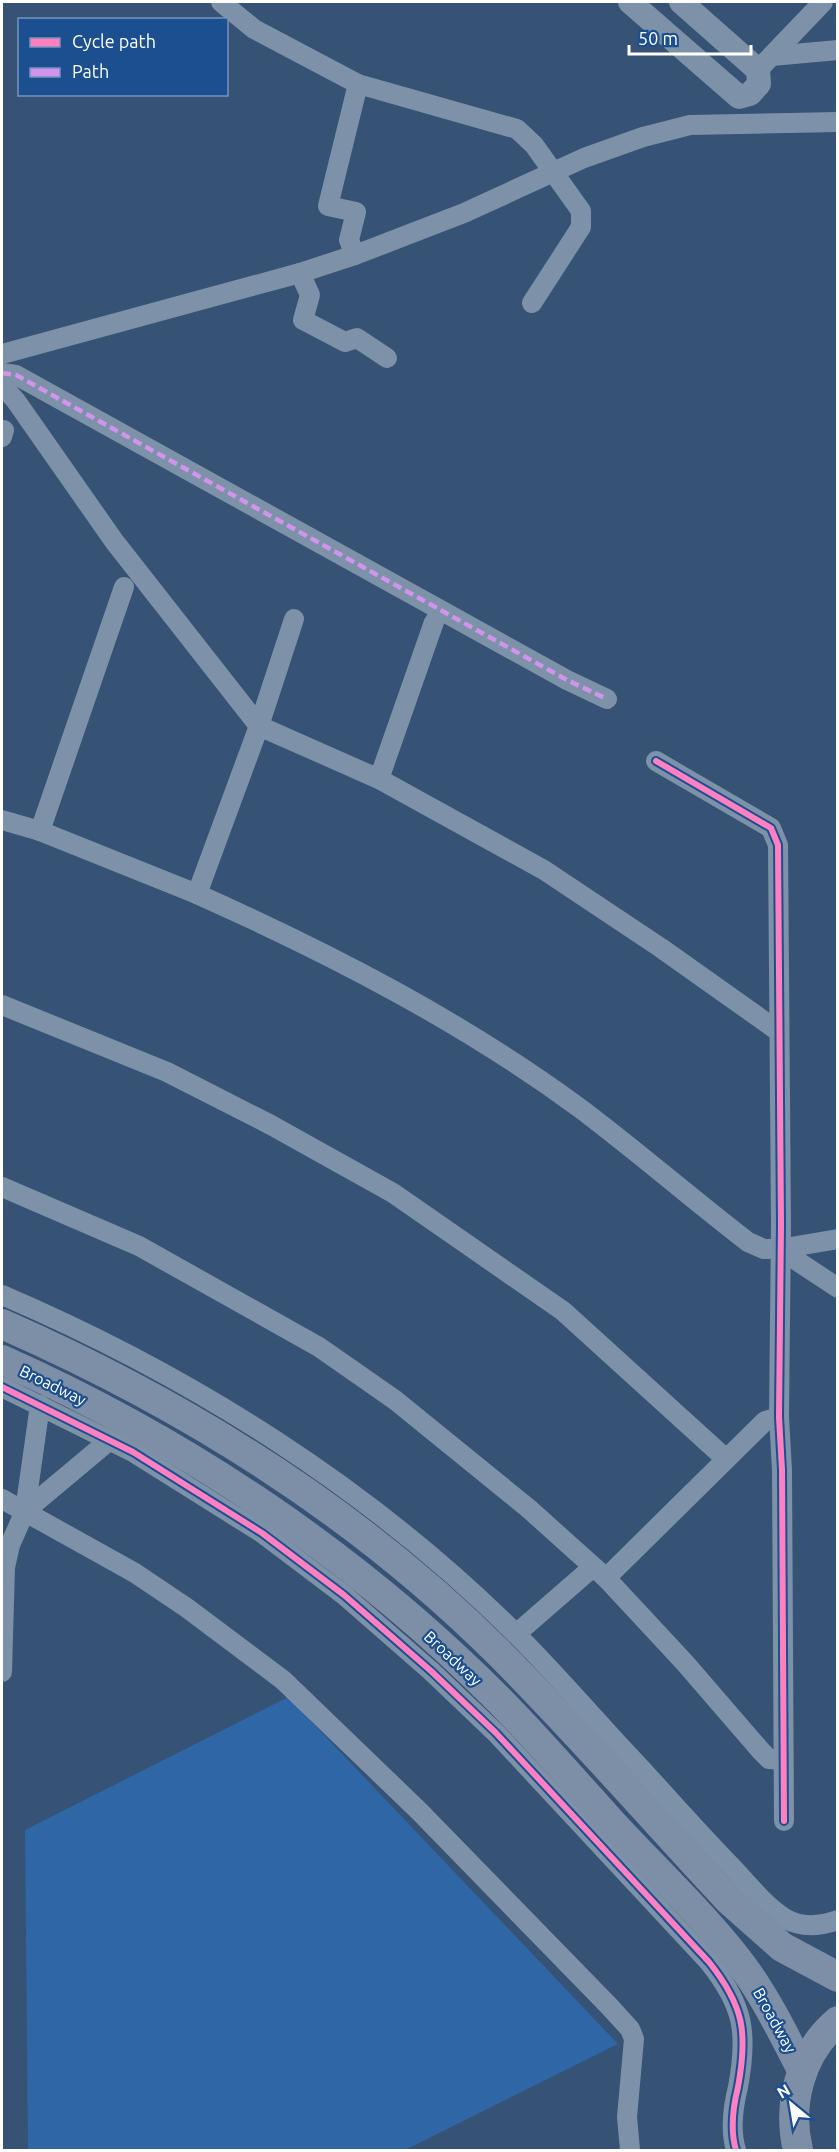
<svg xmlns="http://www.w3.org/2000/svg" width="839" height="2152" font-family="Ubuntu,sans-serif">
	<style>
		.green { fill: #2f66a5 }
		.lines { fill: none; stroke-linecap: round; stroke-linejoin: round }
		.minor { stroke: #7d92a8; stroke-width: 20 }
		.tertiary { stroke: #7d92a8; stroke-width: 24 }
		.primary { stroke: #7d8ea7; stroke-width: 30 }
		.quiet { stroke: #d193ec; stroke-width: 4.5; stroke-dasharray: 9 4.5; stroke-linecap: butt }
		.cycleway-casing { stroke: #1b4f8f; stroke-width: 10 }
		.cycleway { stroke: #ff80c0; stroke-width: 6 }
		.labels { text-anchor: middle; stroke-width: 4.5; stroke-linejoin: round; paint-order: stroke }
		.street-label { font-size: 16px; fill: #fff; stroke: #1b4f8f }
	</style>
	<rect width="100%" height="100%" fill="#365274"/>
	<polygon class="green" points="288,1697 618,2044 405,2150 28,2150 25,1830"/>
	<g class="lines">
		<g class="minor">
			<polyline points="221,2 254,29 358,84 517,129 534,145 581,211 581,227 532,303"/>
			<polyline points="772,56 838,50"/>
			<polyline points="758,70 823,2"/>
			<polyline points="355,255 349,240 356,212 328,206 358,84"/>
			<polyline points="300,273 310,295 303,320 345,342 357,338 387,358"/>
			<polyline points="2,354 300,273 355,255 464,213 584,158 643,137 690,125 838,122"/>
			<polyline points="2,373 16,375 567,680 607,699"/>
			<polyline points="2,385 16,401 114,541 259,726 379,779 544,870 661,948 778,1031"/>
			<polyline points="2,437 4,430"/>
			<polyline points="656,761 771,828 778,845 781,1224 779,1417 782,1470 784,1821"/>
			<polyline points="379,779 434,622"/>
			<polyline points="2,820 40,831 197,894 259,726 294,619"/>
			<polyline points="40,831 124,587"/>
			<path d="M 197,894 C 331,954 463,1022 581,1109 C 638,1152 692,1199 748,1242 L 764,1249 L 779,1249"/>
			<polyline points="2,1005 167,1072 271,1125 393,1193 563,1311 726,1459"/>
			<polyline points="2,1187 139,1246 319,1347 395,1400 528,1508 606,1578 765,1421 779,1417"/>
			<polyline points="838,1239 779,1249 838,1288"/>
			<path d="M 2,1295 C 191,1376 371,1489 517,1635 C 552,1670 585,1708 619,1745 C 657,1785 693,1827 732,1867 C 748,1884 765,1906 786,1919 C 802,1928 821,1926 838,1920"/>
			<path d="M 2,1387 L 133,1452 L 262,1533 L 344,1595 L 431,1671 L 496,1733 L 709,1962 C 744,2006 748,2033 738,2087 C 733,2107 730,2130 736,2150"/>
			<polyline points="2,1499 135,1573 187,1608 283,1680 419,1811 609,2006 630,2029 634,2039 627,2117 630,2150"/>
			<polyline points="25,1511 111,1439"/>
			<polyline points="606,1578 685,1663 761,1751 769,1759 783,1760"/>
			<polyline points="516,1634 593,1567"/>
			<polyline points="2,1672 5,1567 10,1545 25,1511 40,1405"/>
		</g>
		<polyline class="tertiary" points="630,2 739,97 750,94 759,84 758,70 681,2"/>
		<g class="primary">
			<path d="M 2,1324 C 184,1404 359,1513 501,1655 C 580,1734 653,1819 729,1900 L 782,1947 L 838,1977"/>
			<path d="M 2,1360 C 188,1443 360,1559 503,1704 C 540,1742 575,1782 610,1821 C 654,1869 708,1919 746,1971 C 768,2002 785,2037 802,2070"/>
			<path d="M 798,2150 C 787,2104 800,2053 838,2021"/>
		</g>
		<polyline class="quiet" points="2,373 16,375 567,680 607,699"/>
		<g class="cycleway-casing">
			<g id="cycleway">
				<polyline points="656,761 771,828 778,845 781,1224 779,1417 782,1470 784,1821"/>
				<path d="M 2,1387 L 133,1452 L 262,1533 L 344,1595 L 431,1671 L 496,1733 L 709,1962 C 744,2006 748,2033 738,2087 C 733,2107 730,2130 736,2150"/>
			</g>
		</g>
		<use href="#cycleway" class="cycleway"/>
	</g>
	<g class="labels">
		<g class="street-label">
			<text transform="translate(53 1385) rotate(26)" y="6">Broadway</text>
			<text transform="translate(453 1658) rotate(43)" y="6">Broadway</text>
			<text transform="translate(775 2020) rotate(61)" y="6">Broadway</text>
		</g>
	</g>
	<rect width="839" height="2152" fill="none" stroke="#ffffff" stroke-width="6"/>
	<rect x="18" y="18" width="210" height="78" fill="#1b4f8f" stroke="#7695bc" stroke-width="1.5"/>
	<rect x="30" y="38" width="30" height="9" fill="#ff80c0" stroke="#7695bc" stroke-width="1.5"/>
	<text x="72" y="48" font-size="18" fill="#ffffff">Cycle path</text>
	<rect x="30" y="68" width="30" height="9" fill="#d193ec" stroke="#7695bc" stroke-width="1.5"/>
	<text x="72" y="78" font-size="18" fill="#ffffff">Path</text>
	<g transform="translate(791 2104) rotate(330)" stroke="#1b4f8f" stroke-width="4.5" paint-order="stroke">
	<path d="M0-4.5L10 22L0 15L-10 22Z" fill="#ffffff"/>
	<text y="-9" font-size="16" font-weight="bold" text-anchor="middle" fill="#ffffff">N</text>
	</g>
	<path d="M629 45v9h122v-9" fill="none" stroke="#ffffff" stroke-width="3"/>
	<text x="638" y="45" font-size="18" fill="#ffffff" stroke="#1b4f8f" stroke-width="4.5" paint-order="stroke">50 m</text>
</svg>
